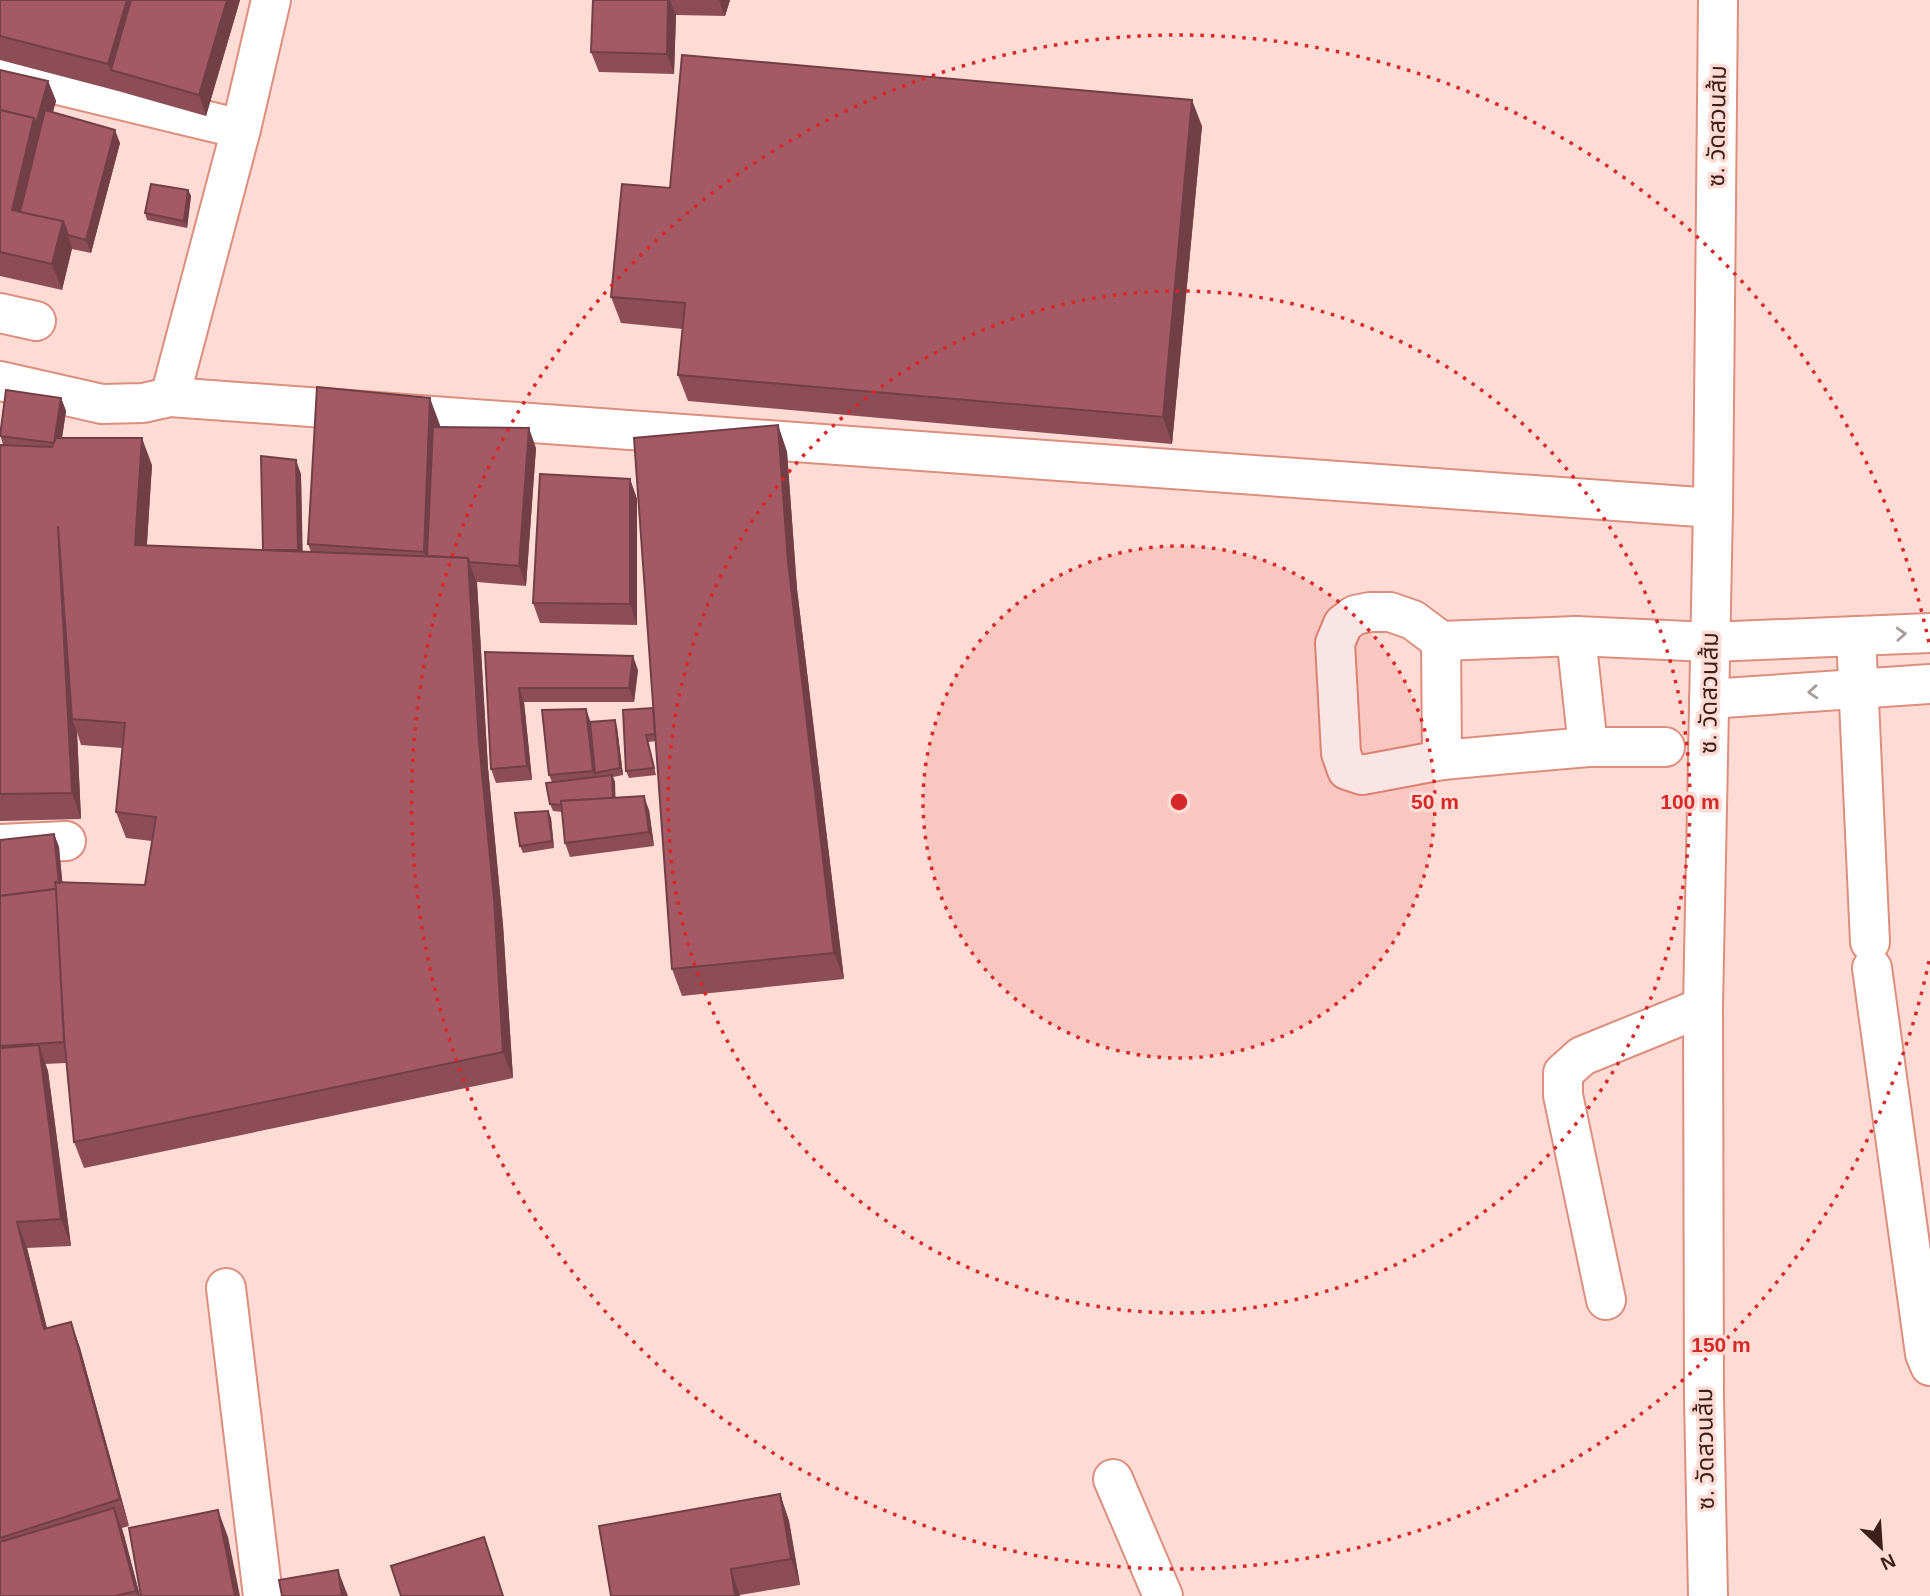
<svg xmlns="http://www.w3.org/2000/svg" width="1930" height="1596" font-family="Helvetica,'Noto Sans Thai',sans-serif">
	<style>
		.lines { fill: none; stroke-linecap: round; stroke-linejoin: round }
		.minor-casing { stroke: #dc8e7f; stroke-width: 42 }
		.minor { stroke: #fff; stroke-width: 38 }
		.wall { fill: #8d4d57 }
		.shaded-wall { fill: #733f47 }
		.building { fill: #a45a65; stroke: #733f47; stroke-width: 2 }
		.oneway { stroke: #a89a98 }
		.ring { fill: none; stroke: #d62828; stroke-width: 3.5; stroke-dasharray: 3.5 7 }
		.labels { text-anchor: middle; stroke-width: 7; stroke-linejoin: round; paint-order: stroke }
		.street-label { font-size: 24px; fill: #3d1f19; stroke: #fedcd5 }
		.centre { fill: #d62828; stroke: #fedcd5; stroke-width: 3.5 }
		.ring-label { font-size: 21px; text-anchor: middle; font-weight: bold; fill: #d62828; stroke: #fedcd5; stroke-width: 7; stroke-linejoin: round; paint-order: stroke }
	</style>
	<rect width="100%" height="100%" fill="#fedcd5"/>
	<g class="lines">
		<g class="minor-casing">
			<g id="minor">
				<polyline points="0,71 241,129"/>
				<polyline points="0,313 36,321"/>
				<polyline points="0,381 102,404 143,403 170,397 1713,508"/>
				<polyline points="170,397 241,129 271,0"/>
				<polyline points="1856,636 1870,942"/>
				<polyline points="1441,641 1442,760 1588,747 1576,636"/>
				<polyline points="1709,699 1930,684"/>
				<polyline points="1588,747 1665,747"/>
				<polyline points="1442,760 1362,775 1347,770 1341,753 1335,643 1343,624 1355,615 1370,612 1390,612 1413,620 1441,641 1576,636 1710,642 1930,633"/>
				<polyline points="0,844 66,841"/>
				<polyline points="1872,968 1925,1354 1930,1366"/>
				<polyline points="226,1288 263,1596"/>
				<polyline points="1606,1300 1563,1095 1563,1073 1582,1056 1703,1007"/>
				<polyline points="1113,1479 1163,1596"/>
				<polyline points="1708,1596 1704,1399 1703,1007 1713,508 1718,0"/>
			</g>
		</g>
		<use href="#minor" class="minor"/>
	</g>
	<g class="wall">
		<polygon points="0,0 240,0 206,116 118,91 0,60"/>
		<polygon points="593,0 730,0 725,16 676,15 674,74 599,72 591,52"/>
		<polygon points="0,70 48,81 56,101 53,112 120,143 91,253 72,249 62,290 0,276"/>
		<polygon points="1202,126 1172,444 688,401 678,375 683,329 621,323 611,297 670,188"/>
		<polygon points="188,190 191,196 187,228 147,220 145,213"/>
		<polygon points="61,398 66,411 62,438 152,465 147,545 263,550 301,474 302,551 311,552 308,544 440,425 440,427 536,448 526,586 477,582 488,768 503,925 513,1078 84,1168 74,1142 66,1063 45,1064 48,1071 71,1246 27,1248 47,1329 71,1322 80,1348 129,1526 122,1528 140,1596 0,1596 0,840 54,834 59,847 62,883 145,885 152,841 126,838 116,812 122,748 81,745 77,732 81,819 0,821 0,445 3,445 0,434"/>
		<polygon points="778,425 787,452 797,589 844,979 682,996 672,969 656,741 648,742 656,775 629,778 626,771"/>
		<polygon points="630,479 637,499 637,625 540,623 533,603"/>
		<polygon points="485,652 638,670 634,702 524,702 532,780 496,783 491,769"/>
		<polygon points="591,722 617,727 623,775 613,777 615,782 615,798 649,810 654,846 570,857 565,843 562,812 553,811 550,804 552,782 549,775"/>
		<polygon points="548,811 551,818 554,848 523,853 520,846"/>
		<polygon points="780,1494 789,1521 800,1585 740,1595 611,1596"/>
	</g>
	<g class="shaded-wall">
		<polygon points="127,0 144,0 111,70 108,64"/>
		<polygon points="227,0 240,0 206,116 199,95"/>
		<polygon points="668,0 670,0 676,15 674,74 667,54"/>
		<polygon points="719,0 730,0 725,16"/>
		<polygon points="48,81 56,101 43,145 25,225 12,210 34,118"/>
		<polygon points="1192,100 1202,126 1172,444 1163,417"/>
		<polygon points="115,130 120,143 91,253 86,240"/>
		<polygon points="188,190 191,196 187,228 184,221"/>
		<polygon points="63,221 72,248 62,290 52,264"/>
		<polygon points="61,398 66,411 59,457 54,443"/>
		<polygon points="430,398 440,425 435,559 426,558 424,552"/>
		<polygon points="778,425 787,452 797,589 844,979 834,953 788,562"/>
		<polygon points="529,428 536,448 526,586 519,566"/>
		<polygon points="142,438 152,465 145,571 135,545"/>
		<polygon points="296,460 301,474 303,564 298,550"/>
		<polygon points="630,479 637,499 637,625 630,604"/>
		<polygon points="58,526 72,719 77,732 81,819 72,793"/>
		<polygon points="468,558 477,584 488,768 503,925 513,1078 503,1052 479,742"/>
		<polygon points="633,656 638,670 634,702 629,688"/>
		<polygon points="519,688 524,702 532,780 527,766"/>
		<polygon points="586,709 591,723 595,773 598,784 593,771"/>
		<polygon points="615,720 617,727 623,775 620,768"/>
		<polygon points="612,775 615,782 616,812 613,805"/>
		<polygon points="644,796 649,810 654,846 649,832"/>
		<polygon points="548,811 551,818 554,848 552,841"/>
		<polygon points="54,834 59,847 65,909 58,889"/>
		<polygon points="39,1045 48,1071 71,1246 61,1219"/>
		<polygon points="17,1222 27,1248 54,1356 44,1329"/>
		<polygon points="71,1322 80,1348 129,1526 120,1499"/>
		<polygon points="780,1494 789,1521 800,1585 791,1559"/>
		<polygon points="114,1508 124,1535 140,1596 138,1596 136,1591"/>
		<polygon points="218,1510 228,1537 240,1596 235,1596"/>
		<polygon points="731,1569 740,1596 735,1596"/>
		<polygon points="338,1570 348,1596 342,1596"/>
	</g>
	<g class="building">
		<polygon points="0,0 127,0 108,64 0,36"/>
		<polygon points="131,0 227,0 199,95 111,70"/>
		<polygon points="593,0 668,0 667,54 591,52"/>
		<polygon points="682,55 1192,100 1163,417 678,375 685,303 611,297 622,184 670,188"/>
		<polygon points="0,70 48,81 36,124 34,118 0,110"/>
		<polygon points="0,110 34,118 12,210 63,221 52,264 0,252"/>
		<polygon points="45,110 115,130 86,240 68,235 63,221 20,212"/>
		<polygon points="151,184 188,190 184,221 145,213"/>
		<polygon points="317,387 430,398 424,552 308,544"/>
		<polygon points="6,390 61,398 54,443 0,436"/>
		<polygon points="778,425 788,562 834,953 672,969 634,438"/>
		<polygon points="433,427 529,428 519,566 469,562 468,558 427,556"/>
		<polygon points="56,438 142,438 135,545 468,558 479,742 494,899 503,1052 74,1142 64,1036 55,882 145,885 156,817 116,812 125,723 72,719 58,526 72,793 0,794 0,445 52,447"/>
		<polygon points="261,456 296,460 298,550 263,550"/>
		<polygon points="540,474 630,479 630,604 533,603"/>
		<polygon points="485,652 633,656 629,688 519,688 527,766 491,769"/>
		<polygon points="653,708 655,734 646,735 654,768 626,771 623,710"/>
		<polygon points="586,709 593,771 549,775 542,710"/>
		<polygon points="615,720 620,768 595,773 590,722"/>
		<polygon points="612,775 613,798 561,801 561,805 550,804 546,783"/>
		<polygon points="644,796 649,832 565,843 561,801"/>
		<polygon points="548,811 552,841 520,846 515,813"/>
		<polygon points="54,834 59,883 55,882 56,889 0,896 0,840"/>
		<polygon points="56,889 64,1042 0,1046 0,896"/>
		<polygon points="39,1045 61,1219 17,1222 44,1329 71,1322 120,1499 0,1538 0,1048"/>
		<polygon points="780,1494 791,1559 731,1569 735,1596 611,1596 599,1526"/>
		<polygon points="114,1508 136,1591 115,1596 0,1596 0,1542"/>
		<polygon points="218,1510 235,1596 141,1596 129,1528"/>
		<polygon points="484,1537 503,1596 401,1596 391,1566"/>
		<polygon points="338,1570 342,1596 282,1596 279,1580"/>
	</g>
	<defs><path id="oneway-chevron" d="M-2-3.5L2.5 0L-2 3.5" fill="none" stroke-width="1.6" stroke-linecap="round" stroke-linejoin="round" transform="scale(1.75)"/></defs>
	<g class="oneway">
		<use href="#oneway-chevron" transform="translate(1901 634) rotate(-3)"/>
		<use href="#oneway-chevron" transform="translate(1813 692) rotate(176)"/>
	</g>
	<circle cx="1179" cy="802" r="256" fill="#d62828" fill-opacity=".12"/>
	<g class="ring">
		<circle cx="1179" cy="802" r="256"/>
		<circle cx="1179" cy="802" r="511"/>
		<path d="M1929 961A767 767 0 1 1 1929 643"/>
	</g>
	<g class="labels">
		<g class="street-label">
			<text transform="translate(1717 126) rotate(-89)" y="8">ซ. วัดสวนส้ม</text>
			<text transform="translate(1709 693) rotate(-89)" y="8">ซ. วัดสวนส้ม</text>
			<text transform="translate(1705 1449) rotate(-91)" y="8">ซ. วัดสวนส้ม</text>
		</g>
	</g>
	<circle cx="1179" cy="802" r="10" class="centre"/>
	<g class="ring-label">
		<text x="1435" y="809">50 m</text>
		<text x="1690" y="809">100 m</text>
		<text x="1721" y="1352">150 m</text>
	</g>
	<g transform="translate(1881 1547) rotate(155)" stroke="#fedcd5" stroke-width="5" paint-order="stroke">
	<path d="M0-5L12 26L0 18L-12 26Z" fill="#3d1f19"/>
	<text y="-10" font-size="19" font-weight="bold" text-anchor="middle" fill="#3d1f19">N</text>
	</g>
</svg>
